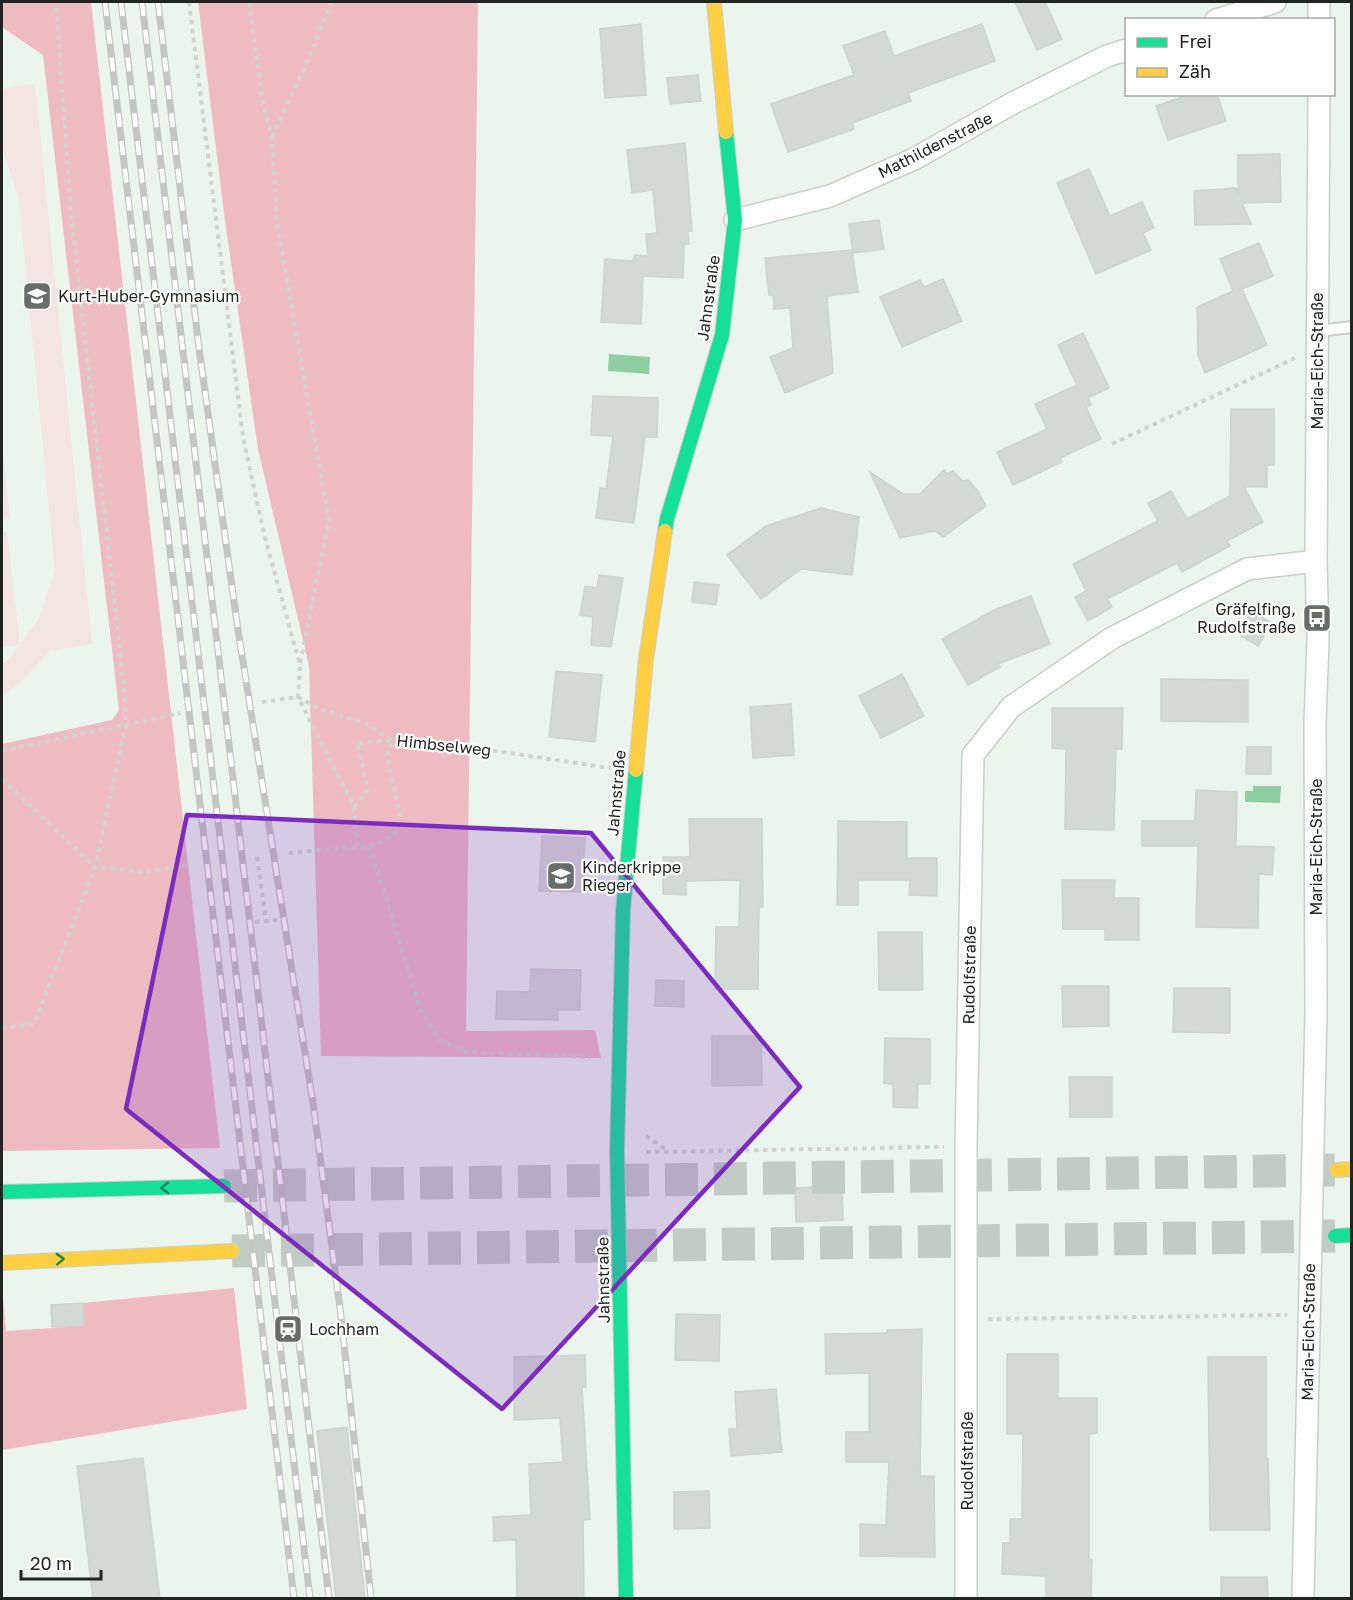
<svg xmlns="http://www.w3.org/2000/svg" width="1353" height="1600" font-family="'Golos Text',sans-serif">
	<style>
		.green { fill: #f3e5e4 }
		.forest { fill: #eebbc2 }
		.water { fill: #8ecea2 }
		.building { fill: #d4d9d5; stroke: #cdd3cf; stroke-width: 1.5 }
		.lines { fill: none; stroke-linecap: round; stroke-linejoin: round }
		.highway-tunnel { stroke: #c3cbc5; stroke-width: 33; stroke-dasharray: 33 16; stroke-linecap: butt }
		.lane-casing { stroke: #c9d0cb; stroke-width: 14 }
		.street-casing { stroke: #c9d0cb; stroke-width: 24 }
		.fast-casing { stroke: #c9d0cb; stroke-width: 16 }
		.slow-casing { stroke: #c9d0cb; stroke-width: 16 }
		.path { stroke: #d0d3d1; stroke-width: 4; stroke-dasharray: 4.5 4.5; stroke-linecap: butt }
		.lane { stroke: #fcfdfc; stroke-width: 10 }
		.street { stroke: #fcfdfc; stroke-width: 21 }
		.fast { stroke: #16e098; stroke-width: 14 }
		.slow { stroke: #ffcf43; stroke-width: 14 }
		.rail-casing { stroke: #c4c6c4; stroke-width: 7 }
		.rail { stroke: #fff; stroke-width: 4.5; stroke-dasharray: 14; stroke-linecap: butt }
		.oneway { stroke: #1b825c }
		.marked { fill: #7b2cbf; fill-opacity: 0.2; stroke: #7b2cbf; stroke-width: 4.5; stroke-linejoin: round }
		.labels { text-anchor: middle; stroke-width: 4.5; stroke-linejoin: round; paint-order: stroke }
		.street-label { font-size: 16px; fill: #202521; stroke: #fff }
		.poi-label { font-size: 16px; fill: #202521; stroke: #fff; text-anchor: start }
	</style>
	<rect width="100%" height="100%" fill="#ecf4ee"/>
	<g class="green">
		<polygon points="35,84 92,644 50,651 19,684 2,695 2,664 9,659 19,645 2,647 2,532 7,531 20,644 39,619 55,571 19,200 2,147 2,89"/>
		<polygon points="2,445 10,519 2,520"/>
	</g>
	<g class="forest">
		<polygon points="2,2 91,2 220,1148 2,1151 2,744 112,720 119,710 43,55 2,27"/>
		<polygon points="198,2 478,2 466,1031 595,1030 601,1058 321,1056 309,666 258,449 225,221"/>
		<polygon points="234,1288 247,1409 2,1450 2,1298 3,1298 6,1331 84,1326 83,1303"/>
	</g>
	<g class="water">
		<polygon points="609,354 650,357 649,374 608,371"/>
		<polygon points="1253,786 1281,786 1280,803 1245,802 1245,791 1253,791"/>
	</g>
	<g class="building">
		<polygon points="1015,2 1045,2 1062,39 1037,50"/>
		<polygon points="641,24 646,95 605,98 600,29"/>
		<polygon points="982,24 995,61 908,93 911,101 852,123 854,129 788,152 771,104 854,75 843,46 885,31 894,56"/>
		<polygon points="698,75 701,101 670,104 667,78"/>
		<polygon points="1191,94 1217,94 1226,121 1168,140 1156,106"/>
		<polygon points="685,143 692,231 688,231 689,244 684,244 683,278 643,276 641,324 601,322 605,259 633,261 634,255 648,256 646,234 657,233 653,190 632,193 627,150"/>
		<polygon points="1280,154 1281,202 1242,203 1251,224 1195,225 1194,191 1236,188 1238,194 1238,155"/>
		<polygon points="1089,169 1110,216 1142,202 1154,228 1143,233 1151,250 1096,274 1057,183"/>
		<polygon points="879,220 884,249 853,253 849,224"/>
		<polygon points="1259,243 1273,276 1242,289 1267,345 1205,373 1198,355 1197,307 1233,291 1220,259"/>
		<polygon points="852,250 858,292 827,296 833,373 785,393 770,357 793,348 790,308 774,309 773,295 769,295 765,258"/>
		<polygon points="943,279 962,321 902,347 880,297 920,280 924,287"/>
		<polygon points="1083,333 1109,388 1088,398 1091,405 1086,407 1101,439 1060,458 1062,462 1013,485 997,452 1047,429 1035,404 1077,385 1058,345"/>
		<polygon points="593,396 658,398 657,437 645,437 634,523 596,518 600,488 606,489 613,436 591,435"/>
		<polygon points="1231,409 1274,409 1274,465 1267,465 1267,487 1244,487 1263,522 1227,541 1230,546 1182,572 1177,563 1107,599 1112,607 1088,621 1075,597 1086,591 1073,564 1158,521 1148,503 1171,491 1187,519 1230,496"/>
		<polygon points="944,470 947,474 953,471 962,481 968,480 978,491 986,506 943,537 935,531 900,538 870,472 903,494 920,494"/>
		<polygon points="821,508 859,517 852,575 801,569 761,599 727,555 766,526"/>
		<polygon points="599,575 623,578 611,647 591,645 593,617 580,615 585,586 597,588"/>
		<polygon points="694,582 719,585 716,605 692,602"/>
		<polygon points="1031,596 1050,644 998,664 1000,667 968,685 942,639 994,610"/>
		<polygon points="1251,611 1272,623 1258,646 1238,634"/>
		<polygon points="556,671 602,675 595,742 549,737"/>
		<polygon points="902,674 924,716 881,738 859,696"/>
		<polygon points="1161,679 1248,680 1248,722 1161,721"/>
		<polygon points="791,704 794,755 753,758 750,707"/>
		<polygon points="1052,708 1123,708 1122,749 1116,749 1114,830 1065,829 1066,749 1052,748"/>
		<polygon points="1247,747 1271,747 1271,774 1246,774"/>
		<polygon points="1196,790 1237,792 1236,846 1274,847 1272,875 1259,874 1258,928 1196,927 1198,846 1142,846 1142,821 1195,821"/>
		<polygon points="689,819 762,819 763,907 759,907 758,989 715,989 716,927 739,927 740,880 686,881 686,895 663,894 663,857 690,857"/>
		<polygon points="838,821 907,822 907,858 937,858 937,896 909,895 910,880 858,880 858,905 837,905"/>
		<polygon points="542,836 585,838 582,892 539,891"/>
		<polygon points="1062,880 1115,880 1114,898 1139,898 1139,940 1105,940 1105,929 1063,929"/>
		<polygon points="878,932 922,932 923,990 879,990"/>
		<polygon points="531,969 581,970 580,1010 558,1010 558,1020 496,1019 497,991 530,992"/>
		<polygon points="656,980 684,981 684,1007 655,1006"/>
		<polygon points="1062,986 1109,986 1109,1026 1063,1027"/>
		<polygon points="1174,988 1230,988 1230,1033 1173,1032"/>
		<polygon points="712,1036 761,1036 762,1085 712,1086"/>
		<polygon points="885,1038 930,1039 930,1084 918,1084 917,1108 893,1107 893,1084 884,1083"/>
		<polygon points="1069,1077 1112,1077 1112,1117 1070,1117"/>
		<polygon points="842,1186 843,1220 796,1222 795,1188"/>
		<polygon points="83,1303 84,1326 52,1327 51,1305"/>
		<polygon points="676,1314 720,1315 719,1361 675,1360"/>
		<polygon points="922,1329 920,1476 934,1476 935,1557 860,1556 860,1524 886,1525 889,1462 846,1462 846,1432 869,1432 869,1373 826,1374 825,1334 887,1333 887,1330"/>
		<polygon points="1007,1354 1058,1354 1058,1398 1097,1398 1097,1433 1089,1434 1089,1560 1092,1560 1091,1599 1046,1599 1046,1576 1002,1574 1003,1543 1010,1543 1010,1519 1022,1519 1023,1434 1007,1434"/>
		<polygon points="585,1355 586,1387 582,1387 590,1519 583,1520 584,1599 517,1599 516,1540 494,1541 493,1517 531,1515 529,1464 563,1462 560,1418 514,1420 514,1357"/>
		<polygon points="1208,1357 1266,1357 1266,1458 1268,1458 1270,1530 1210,1530"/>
		<polygon points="776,1389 782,1452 731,1456 729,1429 737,1429 735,1392"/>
		<polygon points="347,1427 365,1599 336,1599 317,1431"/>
		<polygon points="143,1458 160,1599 93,1599 77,1466"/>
		<polygon points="709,1491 710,1528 674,1529 674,1492"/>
		<polygon points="1221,1577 1267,1577 1268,1599 1221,1599"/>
	</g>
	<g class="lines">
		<g class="highway-tunnel">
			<polyline points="224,1186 1337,1170"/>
			<polyline points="232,1251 1335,1236"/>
		</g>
		<g class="lane-casing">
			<polyline id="lane" points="1318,331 1352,327"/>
		</g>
		<g class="street-casing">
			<g id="street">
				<polyline points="1216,20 1275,2"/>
				<polyline points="1319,20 1319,2"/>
				<polyline points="735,220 830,196 914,159 1015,102 1107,56 1126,50"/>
				<polyline points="966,1598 966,1147 973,755 1011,707 1112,638 1247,569 1316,561"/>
				<polyline points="1303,1598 1316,1013 1315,722 1318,641 1316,561 1319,94"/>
			</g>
		</g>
		<g class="fast-casing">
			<g id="fast">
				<polyline points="665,531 667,519 722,335 735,220 726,132"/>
				<polyline points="2,1192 224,1186"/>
				<polyline points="1335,1236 1352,1235"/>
				<polyline points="626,1598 617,1151 623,910 636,770"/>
			</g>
		</g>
		<g class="slow-casing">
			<g id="slow">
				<polyline points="714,2 726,132"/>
				<polyline points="636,770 646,659 665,531"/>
				<polyline points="1337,1170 1352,1169"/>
				<polyline points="2,1263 232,1251"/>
			</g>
		</g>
		<g class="path">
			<polyline points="189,2 243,437 264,534 300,665 298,697 354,807 358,846"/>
			<polyline points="249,2 263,104 272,137 277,223 329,521 300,664"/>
			<polyline points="272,137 311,53 331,2"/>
			<polyline points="1112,444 1295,358"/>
			<polyline points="262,702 298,697 319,709 367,724 392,741"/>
			<polyline points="2,751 180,713"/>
			<polyline points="2,779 95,867 143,872 189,865"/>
			<path d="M 354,807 L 368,790 L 357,743 C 379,742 400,739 421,740 L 610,768"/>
			<polyline points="368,846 379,875 420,1009 440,1040 465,1052 591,1057"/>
			<polyline points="289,853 368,846 382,842 394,834 400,816 387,755 393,742"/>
			<polyline points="257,857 266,921"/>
			<polyline points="255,922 277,920"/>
			<polyline points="2,1028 34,1024 95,867 126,724 125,696 71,214 56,2"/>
			<polyline points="646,1136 667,1150"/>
			<polyline points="646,1152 944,1147"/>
			<polyline points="988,1319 1287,1315"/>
		</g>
		<use href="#lane" class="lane"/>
		<use href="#street" class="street"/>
		<use href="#fast" class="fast"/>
		<use href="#slow" class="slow"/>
		<g class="rail-casing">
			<g id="rail">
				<polyline points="105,2 294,1598"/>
				<polyline points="121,2 310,1598"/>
				<polyline points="142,2 329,1598"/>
				<polyline points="158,2 199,348 238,630 313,1103 341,1316 371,1598"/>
			</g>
		</g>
		<use href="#rail" class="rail"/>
	</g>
	<defs><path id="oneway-chevron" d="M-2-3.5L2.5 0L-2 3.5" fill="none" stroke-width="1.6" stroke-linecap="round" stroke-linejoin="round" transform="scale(1.5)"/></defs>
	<g class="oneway">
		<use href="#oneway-chevron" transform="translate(165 1188) rotate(178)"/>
		<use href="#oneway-chevron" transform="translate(60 1259) rotate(-3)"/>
	</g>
	<path class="marked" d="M 187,815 L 591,833 L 800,1087 L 502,1409 L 126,1109 Z"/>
	<defs>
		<g id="school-square" transform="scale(1.5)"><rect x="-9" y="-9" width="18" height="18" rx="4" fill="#676d69" stroke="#fff"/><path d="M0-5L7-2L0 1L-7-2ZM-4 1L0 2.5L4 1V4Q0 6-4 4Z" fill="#fff"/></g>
		<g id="bus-square" transform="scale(1.5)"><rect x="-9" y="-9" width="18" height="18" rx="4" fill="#676d69" stroke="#fff"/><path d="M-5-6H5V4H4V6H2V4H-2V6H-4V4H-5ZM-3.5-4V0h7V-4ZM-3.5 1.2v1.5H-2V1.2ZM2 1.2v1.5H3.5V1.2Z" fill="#fff"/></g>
		<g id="station-square" transform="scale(1.5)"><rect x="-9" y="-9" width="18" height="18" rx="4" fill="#676d69" stroke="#fff"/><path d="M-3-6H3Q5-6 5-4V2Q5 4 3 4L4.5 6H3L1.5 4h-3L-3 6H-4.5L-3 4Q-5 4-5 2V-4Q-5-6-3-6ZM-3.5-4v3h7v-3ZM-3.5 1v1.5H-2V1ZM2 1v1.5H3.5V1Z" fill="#fff"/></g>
	</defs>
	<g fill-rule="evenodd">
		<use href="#school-square" x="37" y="296"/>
		<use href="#bus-square" x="1317" y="618"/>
		<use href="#school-square" x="561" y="876"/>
		<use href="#station-square" x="288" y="1329"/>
	</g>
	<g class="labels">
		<g class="street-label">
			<text transform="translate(935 145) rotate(-27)" y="6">Mathildenstraße</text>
			<text transform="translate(708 298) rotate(-82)" y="6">Jahnstraße</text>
			<text transform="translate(1317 361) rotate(-90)" y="6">Maria-Eich-Straße</text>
			<text transform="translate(444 745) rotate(6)" y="6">Himbselweg</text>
			<text transform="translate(616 793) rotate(-85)" y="6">Jahnstraße</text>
			<text transform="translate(1316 847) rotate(-90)" y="6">Maria-Eich-Straße</text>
			<text transform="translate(969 975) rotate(-89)" y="6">Rudolfstraße</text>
			<text transform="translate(603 1280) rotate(-91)" y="6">Jahnstraße</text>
			<text transform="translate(1308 1332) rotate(-89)" y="6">Maria-Eich-Straße</text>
			<text transform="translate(967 1461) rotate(-90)" y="6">Rudolfstraße</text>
		</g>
		<g class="poi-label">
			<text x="58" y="302">Kurt-Huber-Gymnasium</text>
			<text x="1296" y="615" text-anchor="end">Gräfelfing,<tspan x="1296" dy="18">Rudolfstraße</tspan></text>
			<text x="582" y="873">Kinderkrippe<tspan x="582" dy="18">Rieger</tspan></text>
			<text x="309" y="1335">Lochham</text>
		</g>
	</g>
	<rect width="1353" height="1600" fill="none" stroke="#202521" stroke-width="6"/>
	<rect x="1125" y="18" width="210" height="78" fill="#ffffff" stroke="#a6a8a6" stroke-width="1.5"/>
	<rect x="1137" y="38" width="30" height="9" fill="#16e098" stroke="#a6a8a6" stroke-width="1.5"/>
	<text x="1179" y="48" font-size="18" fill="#202521">Frei</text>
	<rect x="1137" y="68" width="30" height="9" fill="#ffcf43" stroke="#a6a8a6" stroke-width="1.5"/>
	<text x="1179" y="78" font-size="18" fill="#202521">Zäh</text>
	<path d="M21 1570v9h80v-9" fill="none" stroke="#202521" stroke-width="3"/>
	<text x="30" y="1570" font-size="18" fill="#202521" stroke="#ffffff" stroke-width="4.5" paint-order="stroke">20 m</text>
</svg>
